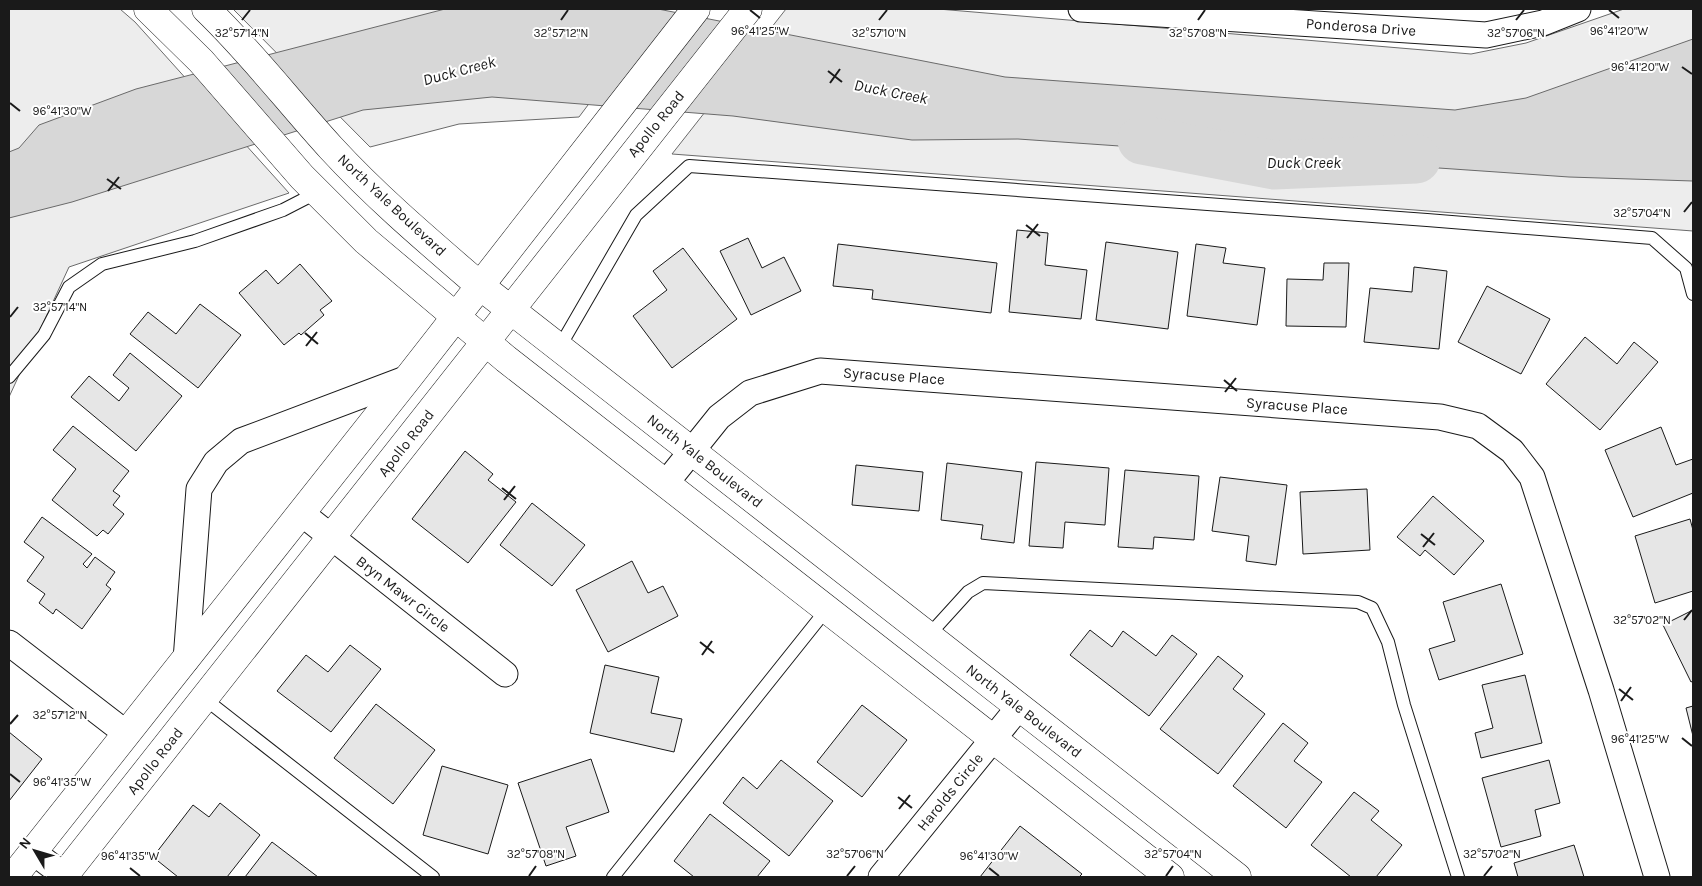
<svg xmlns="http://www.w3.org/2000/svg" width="1702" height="886" font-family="Karla,sans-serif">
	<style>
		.built { fill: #ededed; stroke: #6a6a6a }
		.water { fill: #d7d7d7; stroke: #6a6a6a }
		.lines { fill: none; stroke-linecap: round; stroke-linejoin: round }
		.river { stroke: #d7d7d7; stroke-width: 49 }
		.building { fill: #e6e6e6; stroke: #1a1a1a }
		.service-casing { stroke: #1a1a1a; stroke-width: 14 }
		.minor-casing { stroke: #1a1a1a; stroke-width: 27 }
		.tertiary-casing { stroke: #1a1a1a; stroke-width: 29 }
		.service { stroke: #fff; stroke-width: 12 }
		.minor { stroke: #fff; stroke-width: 25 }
		.tertiary { stroke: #fff; stroke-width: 28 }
		.ticks { fill: none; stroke: #1a1a1a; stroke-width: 2 }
		.labels { text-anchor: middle; stroke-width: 4; stroke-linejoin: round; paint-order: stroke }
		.street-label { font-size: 15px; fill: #1a1a1a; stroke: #fff }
		.water-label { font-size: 16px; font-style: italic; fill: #1a1a1a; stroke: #fff }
		.ticks-label { font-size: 12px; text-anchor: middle; fill: #1a1a1a; stroke: #fff; stroke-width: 4; stroke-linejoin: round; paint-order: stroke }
	</style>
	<rect width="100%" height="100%" fill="#fff"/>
	<g class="built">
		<polygon points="9,9 120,9 135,22 289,193 69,267 9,397"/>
		<polygon points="233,9 660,9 579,117 459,124 370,147"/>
		<polygon points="786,9 938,9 1471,54 1526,43 1624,9 1693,9 1693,231 672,154"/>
	</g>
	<polygon class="water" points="445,9 658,9 1005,77 1455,110 1526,98 1693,39 1693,181 1569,177 1018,139 912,140 733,116 492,97 363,110 72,202 9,218 9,152 19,148 39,125 136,89"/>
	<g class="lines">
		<polyline class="river" points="1142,140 1274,165 1416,159"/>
	</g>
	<g class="building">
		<polygon points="1017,230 1048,233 1045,265 1087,270 1081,319 1009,312"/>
		<polygon points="748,238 762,268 784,257 801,291 751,315 720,251"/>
		<polygon points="1106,242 1178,252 1168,329 1096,320"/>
		<polygon points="838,244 997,263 991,313 872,299 873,290 833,286"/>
		<polygon points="1196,244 1226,248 1223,263 1265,268 1257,325 1187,316"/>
		<polygon points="683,248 737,319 672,368 633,316 667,290 653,271"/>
		<polygon points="1324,263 1349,263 1346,327 1286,326 1287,279 1323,280"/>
		<polygon points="300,264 332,301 320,310 324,315 301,335 299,333 284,345 239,293 266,270 278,284"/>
		<polygon points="1414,267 1447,271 1439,349 1364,342 1370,288 1412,292"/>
		<polygon points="1487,286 1550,319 1521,374 1458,342"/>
		<polygon points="200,304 241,335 198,388 130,334 148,312 176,334"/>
		<polygon points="1585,337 1617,364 1634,342 1658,362 1600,430 1546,384"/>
		<polygon points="130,353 182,396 136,451 71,397 89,376 119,401 129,388 113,375"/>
		<polygon points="73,426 129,471 113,491 120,496 113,505 124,514 108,534 103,530 97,536 52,500 76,469 53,450"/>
		<polygon points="1661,427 1676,465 1693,459 1693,493 1633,517 1605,450"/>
		<polygon points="465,451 493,474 488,480 516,502 468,563 412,519"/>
		<polygon points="1036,462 1109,468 1105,525 1065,522 1063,548 1029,546"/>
		<polygon points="947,463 1022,472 1014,543 981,539 983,525 941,520"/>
		<polygon points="856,465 923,472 919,511 852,505"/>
		<polygon points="1125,470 1199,476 1194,540 1154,537 1153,549 1118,547"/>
		<polygon points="1220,477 1287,485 1276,565 1246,561 1249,536 1212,531"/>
		<polygon points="1367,489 1370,550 1303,554 1300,492"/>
		<polygon points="1433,496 1484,541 1454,575 1425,550 1420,556 1397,537"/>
		<polygon points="532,503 585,545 552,586 500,545"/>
		<polygon points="42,517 92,554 83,564 87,568 95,557 115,572 106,585 111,589 82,629 56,609 53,614 39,603 45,594 27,581 44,557 24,542"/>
		<polygon points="1690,519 1693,530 1693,591 1655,603 1635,536"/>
		<polygon points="632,561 648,593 663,586 678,616 608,652 576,590"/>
		<polygon points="1501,584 1523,654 1439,680 1429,649 1455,641 1443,602"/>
		<polygon points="1693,610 1693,681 1691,682 1663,625"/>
		<polygon points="1090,630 1112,647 1123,631 1156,656 1172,635 1197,654 1149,716 1070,655"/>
		<polygon points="350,645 381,669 331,732 277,691 306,655 328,672"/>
		<polygon points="1218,656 1243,676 1233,689 1265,714 1218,774 1160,729"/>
		<polygon points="605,665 659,677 651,713 682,719 674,752 590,733"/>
		<polygon points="1525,675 1542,743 1481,758 1475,733 1493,728 1482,685"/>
		<polygon points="376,704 435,750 393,804 334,758"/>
		<polygon points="862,705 907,740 862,797 817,762"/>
		<polygon points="1693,706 1693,736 1686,708"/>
		<polygon points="1283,723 1308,743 1294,761 1322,782 1286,828 1233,786"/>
		<polygon points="9,732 42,759 9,801"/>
		<polygon points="591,759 609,812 566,827 576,856 546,866 518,783"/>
		<polygon points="781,760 833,801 789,856 723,803 743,777 757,789"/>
		<polygon points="1549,760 1560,803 1535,810 1541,836 1501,847 1482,778"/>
		<polygon points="442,766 508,785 488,854 423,835"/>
		<polygon points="1354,792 1379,811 1371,820 1402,845 1376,877 1351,877 1311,845"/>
		<polygon points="220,803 260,835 227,877 178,877 153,857 193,805 209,817"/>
		<polygon points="710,814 770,861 757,877 694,877 674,861"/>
		<polygon points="1020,826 1082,874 1079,877 980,877"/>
		<polygon points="272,842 318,877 245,877"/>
		<polygon points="1574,845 1584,877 1518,877 1514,863"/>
	</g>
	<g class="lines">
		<g class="service-casing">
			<g id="service">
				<polyline points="559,348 636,215 689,166 1427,220 1652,238 1686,268 1693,294"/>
				<polyline points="9,377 44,335 69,287 102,264 195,241 283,210 318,192"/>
				<polyline points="928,636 968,592 983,583 1358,602 1372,608 1388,642 1404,705 1458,877"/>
				<polyline points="205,699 433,877"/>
				<polyline points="613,877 827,609"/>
			</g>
		</g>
		<g class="minor-casing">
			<g id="minor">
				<polyline points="1081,9 1486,35 1543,23 1578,9"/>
				<polyline points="666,483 719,417 750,393 820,371 1440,417 1478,426 1512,451 1532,477 1601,690 1657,877"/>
				<polyline points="301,513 505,674"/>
				<polyline points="9,643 127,734"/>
				<polyline points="186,660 199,489 216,462 241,441 408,378"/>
				<polyline points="33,852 66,877"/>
				<polyline points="881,877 1019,707"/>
			</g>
		</g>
		<g class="tertiary-casing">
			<g id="tertiary">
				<polyline points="148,9 201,61 302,177 366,241 506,359 1170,877"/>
				<path d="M 206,9 C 251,52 289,102 331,148 C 376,197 428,241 479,285 L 1237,877"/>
				<polyline points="13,877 408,378 696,9"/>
				<polyline points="63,877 748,9"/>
			</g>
		</g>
		<use href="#service" class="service"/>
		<use href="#minor" class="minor"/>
		<use href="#tertiary" class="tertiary"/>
	</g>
	<path class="ticks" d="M 750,10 L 760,18M 1609,10 L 1619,18M 242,20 L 250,10M 561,20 L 568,10M 879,20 L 887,10M 1198,20 L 1205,10M 1516,20 L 1524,10M 1682,67 L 1692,74M 828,71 L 842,82M 830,83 L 840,69M 10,103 L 20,111M 107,179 L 121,189M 108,191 L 119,177M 1684,212 L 1692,202M 1026,225 L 1040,236M 1027,238 L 1038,224M 10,317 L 18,307M 305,333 L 318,344M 306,346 L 317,332M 1224,380 L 1237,391M 1225,392 L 1236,378M 502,488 L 516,499M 504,500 L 515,486M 1421,534 L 1435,545M 1423,547 L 1434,533M 1684,620 L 1692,610M 700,642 L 714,653M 702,655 L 712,641M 1619,689 L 1633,700M 1621,701 L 1631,687M 10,724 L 18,715M 1682,738 L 1692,746M 10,774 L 20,782M 898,797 L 912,808M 899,809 L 910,795M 130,868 L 140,876M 989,868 L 999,876M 529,876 L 536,866M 847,876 L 855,866M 1166,876 L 1173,866M 1484,876 L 1492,866"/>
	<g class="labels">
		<g class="street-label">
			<text transform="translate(1361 27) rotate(4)" y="5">Ponderosa Drive</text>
			<text transform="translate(656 124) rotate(-51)" y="5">Apollo Road</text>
			<text transform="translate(392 205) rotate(43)" y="5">North Yale Boulevard</text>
			<text transform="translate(894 376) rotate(4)" y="5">Syracuse Place</text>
			<text transform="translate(1297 406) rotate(4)" y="5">Syracuse Place</text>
			<text transform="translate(406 443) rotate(-52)" y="5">Apollo Road</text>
			<text transform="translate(705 461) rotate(38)" y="5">North Yale Boulevard</text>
			<text transform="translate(403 594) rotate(38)" y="5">Bryn Mawr Circle</text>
			<text transform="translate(1024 711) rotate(38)" y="5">North Yale Boulevard</text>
			<text transform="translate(155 761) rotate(-52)" y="5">Apollo Road</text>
			<text transform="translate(950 792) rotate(-51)" y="5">Harolds Circle</text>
		</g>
		<g class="water-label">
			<text transform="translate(459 70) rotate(-15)" y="6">Duck Creek</text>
			<text transform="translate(891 91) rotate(11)" y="6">Duck Creek</text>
			<text x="1304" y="168">Duck Creek</text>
		</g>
	</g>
	<g class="ticks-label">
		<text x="1619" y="35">96°41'20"W</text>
		<text x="760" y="35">96°41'25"W</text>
		<text x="242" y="37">32°57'14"N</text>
		<text x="561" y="37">32°57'12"N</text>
		<text x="879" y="37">32°57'10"N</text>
		<text x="1198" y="37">32°57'08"N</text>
		<text x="1516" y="37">32°57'06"N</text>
		<text x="1640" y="71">96°41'20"W</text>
		<text x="62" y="115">96°41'30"W</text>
		<text x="1642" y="217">32°57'04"N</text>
		<text x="60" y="311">32°57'14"N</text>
		<text x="1642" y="624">32°57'02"N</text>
		<text x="60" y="719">32°57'12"N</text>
		<text x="1640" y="743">96°41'25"W</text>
		<text x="62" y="786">96°41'35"W</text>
		<text x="536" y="858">32°57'08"N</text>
		<text x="855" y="858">32°57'06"N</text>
		<text x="1173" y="858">32°57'04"N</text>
		<text x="1492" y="858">32°57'02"N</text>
		<text x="130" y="860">96°41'35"W</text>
		<text x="989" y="860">96°41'30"W</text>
	</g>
	<rect width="1702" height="886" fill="none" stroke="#1a1a1a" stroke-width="20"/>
	<g transform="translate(35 851) rotate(308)" stroke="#ffffff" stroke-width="4" paint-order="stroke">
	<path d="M0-4L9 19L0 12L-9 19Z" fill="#1a1a1a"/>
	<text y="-8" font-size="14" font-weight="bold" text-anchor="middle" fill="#1a1a1a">N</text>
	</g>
</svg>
